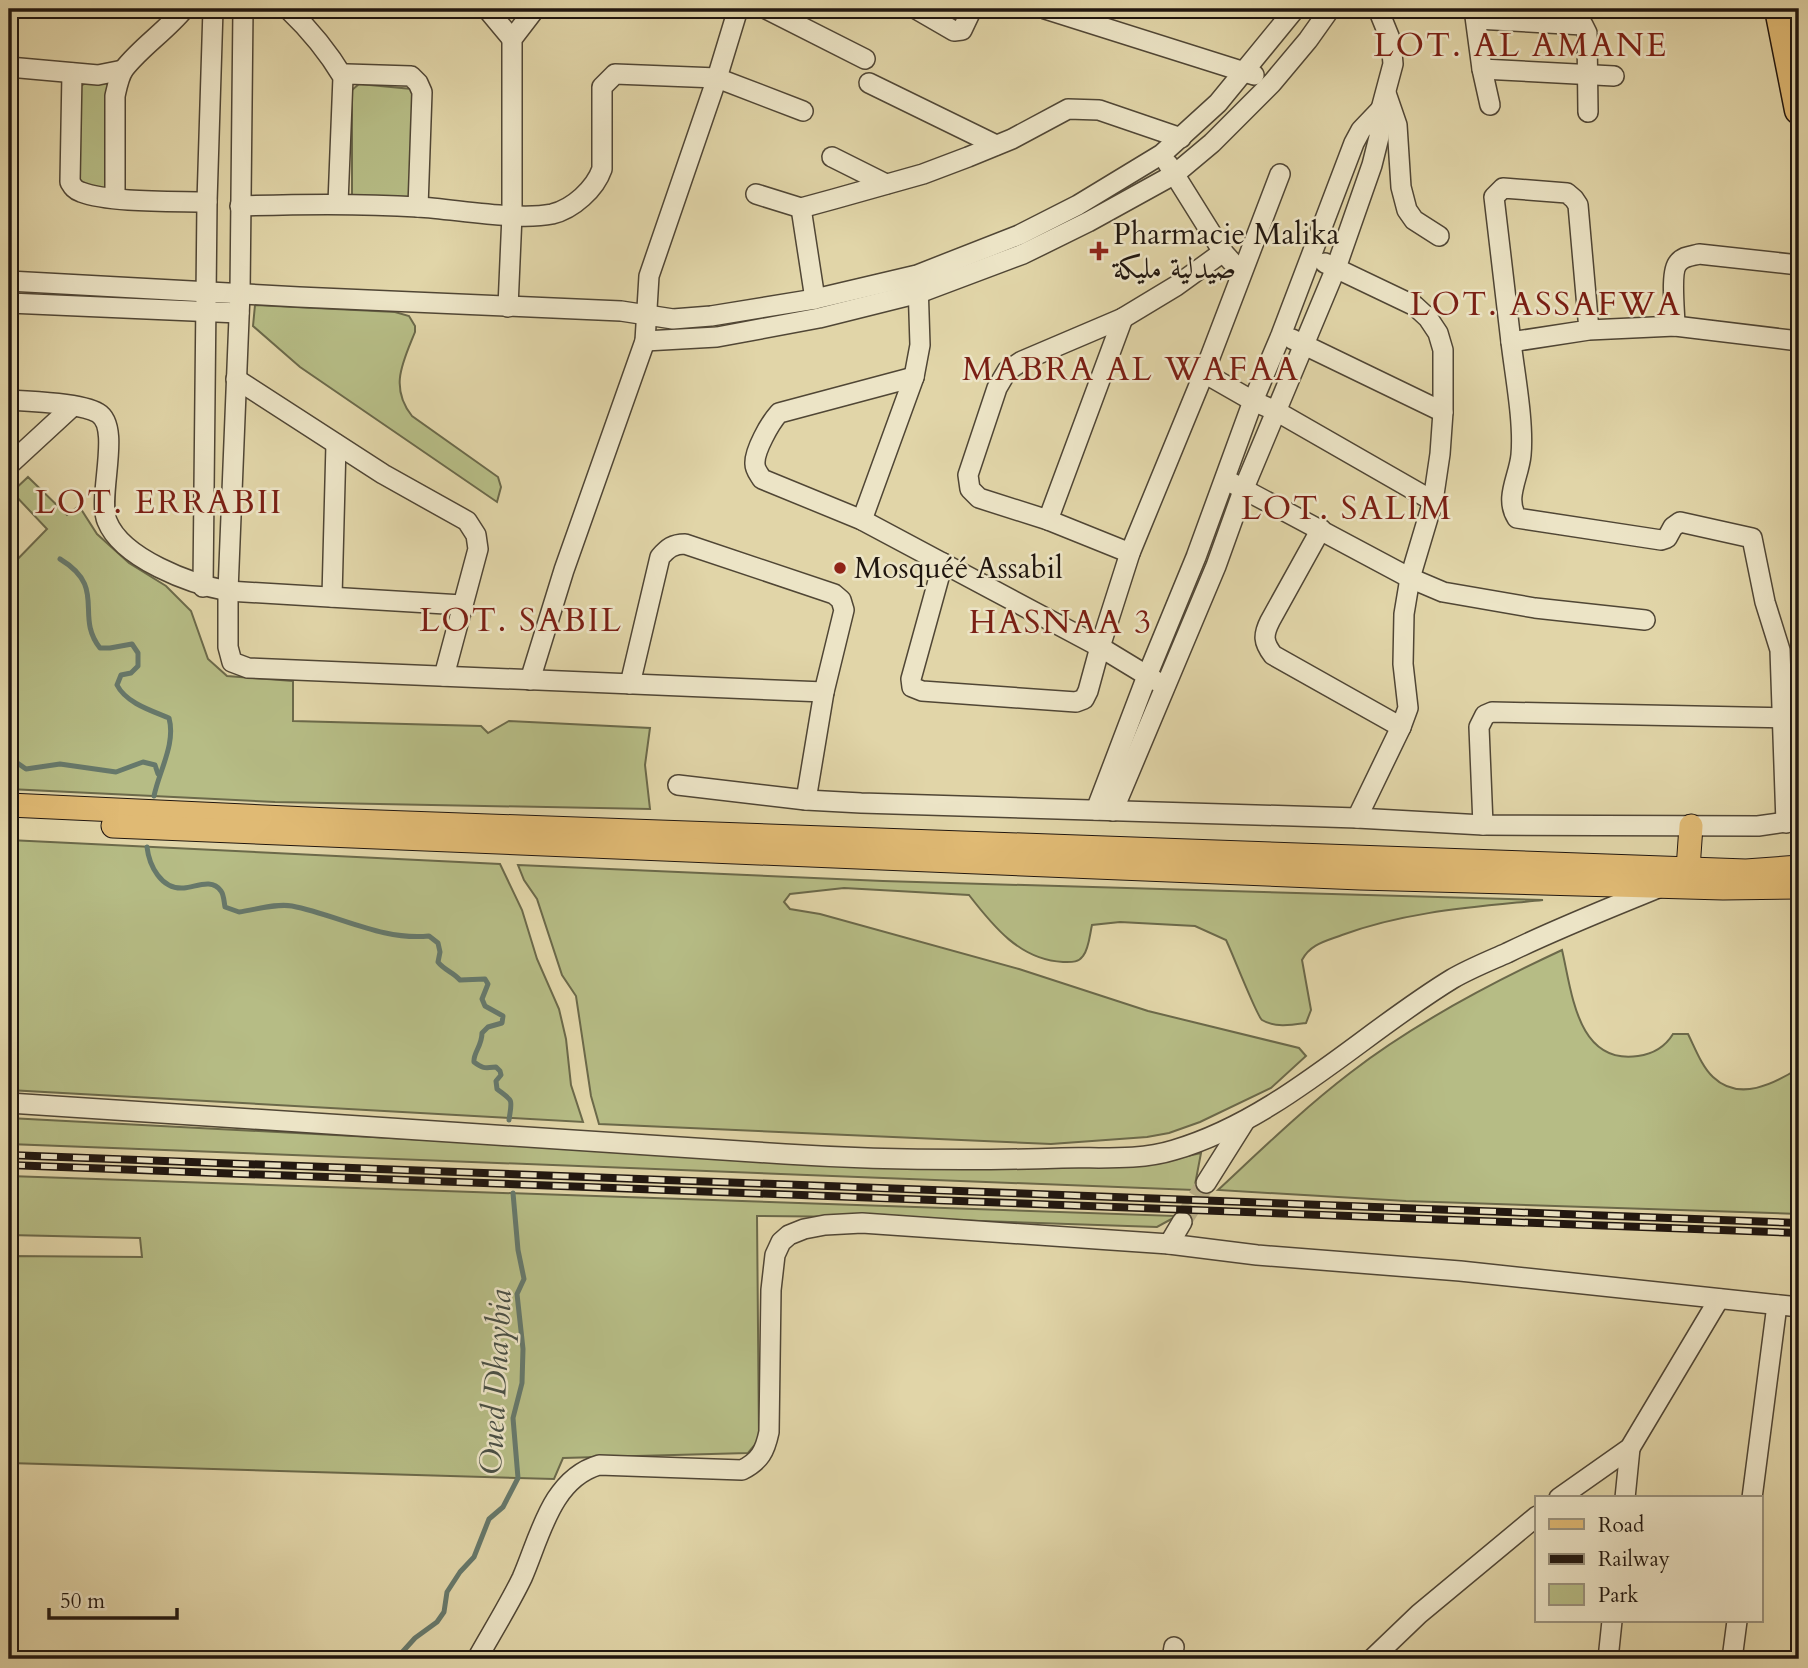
<svg xmlns="http://www.w3.org/2000/svg" width="1808" height="1668" font-family="Cardo,Amiri,serif">
	<style>
		.green { fill: #b6bc85; stroke: #6b694a; stroke-width: 2 }
		.lines { fill: none; stroke-linecap: round; stroke-linejoin: round }
		.stream { stroke: #66786b; stroke-width: 5 }
		.minor-tunnel { stroke: #baaf89; stroke-width: 19; stroke-dasharray: 19 10; stroke-linecap: butt }
		.minor-casing { stroke: #504635; stroke-width: 22 }
		.major-casing { stroke: #20160f; stroke-width: 25 }
		.highway-casing { stroke: #20160f; stroke-width: 31 }
		.minor { stroke: #ece4c6; stroke-width: 19 }
		.major { stroke: #e0ba74; stroke-width: 23 }
		.highway { stroke: #e0ba74; stroke-width: 28 }
		.rail-casing { stroke: #20160f; stroke-width: 8 }
		.rail { stroke: #ece4c6; stroke-width: 5; stroke-dasharray: 16; stroke-linecap: butt }
		.poi-dot { fill: #8f2418; stroke: #ece4c6; stroke-width: 2.5 }
		.labels { text-anchor: middle; stroke-width: 5; stroke-linejoin: round; paint-order: stroke }
		.poi-label { font-size: 30px; fill: #20160f; stroke: #ece4c6; text-anchor: start }
		.water-label { font-size: 32px; font-style: italic; fill: #494f45; stroke: #ece4c6 }
		.quarter-label { font-size: 33px; letter-spacing: 2px; fill: #7a1f14; stroke: #ece4c6 }
	</style>
	<rect width="100%" height="100%" fill="#e1d5a8"/>
	<filter id="stains"><feTurbulence type="fractalNoise" baseFrequency=".00286" numOctaves="4"/><feColorMatrix values="0 0 0 0 .2 0 0 0 0 .09 0 0 0 0 .02 0 0 0 .5 -.17"/></filter>
	<radialGradient id="worn" r=".72"><stop offset=".6" stop-color="#630" stop-opacity="0"/><stop offset="1" stop-color="#630" stop-opacity=".3"/></radialGradient>
	<g class="green">
		<polygon points="86,83 106,83 110,87 106,189 77,182 79,87"/>
		<polygon points="359,84 412,89 416,93 411,199 352,195 352,90"/>
		<path d="M 255,305 L 395,312 L 409,316 L 415,326 L 415,332 C 403,362 389,387 412,416 L 498,477 L 501,487 L 497,502 L 300,367 L 253,326 Z"/>
		<polygon points="28,477 67,515 79,506 97,534 129,563 166,586 191,611 208,659 227,676 293,681 293,721 481,726 488,733 509,721 650,728 645,765 650,809 275,802 9,789 9,568 47,529 12,492"/>
		<polygon points="9,840 500,864 522,910 537,959 559,1009 566,1039 571,1085 583,1122 9,1090"/>
		<path d="M 518,865 L 883,881 L 1543,900 C 1475,907 1407,911 1342,935 C 1326,941 1310,944 1302,960 L 1311,1010 L 1306,1023 C 1292,1025 1275,1028 1262,1020 C 1257,1017 1232,952 1226,940 L 1195,926 L 1120,922 L 1092,925 C 1090,933 1089,949 1083,956 C 1078,963 1071,962 1063,962 C 1020,960 993,926 969,895 L 844,888 L 790,894 L 784,902 L 790,909 L 820,914 L 1019,969 L 1148,1011 L 1299,1048 L 1306,1056 L 1271,1088 L 1200,1122 L 1169,1133 L 1147,1137 L 1051,1144 L 599,1124 L 591,1096 L 576,996 L 562,975 L 537,899 L 524,880 Z"/>
		<path d="M 1562,950 C 1572,992 1577,1065 1638,1056 C 1653,1054 1665,1047 1673,1034 L 1688,1034 C 1695,1048 1702,1067 1713,1077 C 1739,1102 1774,1084 1799,1068 L 1799,1214 L 1406,1201 L 1218,1190 C 1261,1150 1303,1109 1350,1073 C 1413,1024 1489,984 1562,950 Z"/>
		<polygon points="9,1118 467,1142 1165,1161 1201,1153 1194,1190 9,1144"/>
		<polygon points="9,1176 1177,1216 1157,1227 863,1217 757,1216 759,1440 748,1453 563,1458 554,1479 9,1463 9,1256 142,1257 140,1238 9,1235"/>
	</g>
	<g class="lines">
		<g class="stream">
			<path d="M 60,559 C 108,588 74,615 100,648 L 110,648 L 132,644 L 138,653 L 138,666 L 131,673 L 121,675 L 117,685 C 126,703 152,711 169,718 C 176,744 159,771 154,796"/>
			<polyline points="9,754 13,760 26,769 60,764 116,772 143,762 155,765 158,774"/>
			<path d="M 147,847 C 149,865 161,890 184,888 C 196,887 212,878 221,891 C 224,895 224,902 225,907 L 239,912 C 255,910 276,903 292,906 C 338,915 382,941 429,936 L 438,943 L 440,952 L 438,962 C 444,970 453,972 460,980 L 485,979 L 488,984 L 482,999 L 485,1006 L 503,1016 L 502,1023 L 488,1027 L 482,1033 C 482,1046 473,1053 474,1062 C 483,1069 485,1068 496,1067 L 500,1071 L 501,1075 L 496,1081 L 497,1089 C 514,1102 512,1098 509,1120"/>
			<polyline points="396,1659 415,1638 437,1622 444,1612 447,1592 460,1572 474,1557 489,1519 503,1507 518,1478 513,1418 522,1383 523,1349 517,1294 524,1279 518,1250 513,1193"/>
		</g>
		<polyline class="minor-tunnel" points="1182,1222 1206,1183"/>
		<g class="minor-casing">
			<g id="minor">
				<polyline points="243,9 240,293 228,591 228,647 232,662 248,668 824,692"/>
				<path d="M 288,9 C 309,29 328,52 343,77 L 338,203"/>
				<polyline points="487,9 512,39"/>
				<polyline points="766,9 865,59"/>
				<polyline points="916,9 954,31 962,30 972,9"/>
				<polyline points="1045,9 1254,75"/>
				<polyline points="1474,9 1482,69 1614,76"/>
				<polyline points="1476,19 1583,25 1587,33 1588,112"/>
				<polyline points="9,67 98,75 123,70"/>
				<polyline points="1482,69 1490,105"/>
				<path d="M 72,73 L 70,182 C 73,187 75,190 81,192 C 110,203 174,201 207,202"/>
				<polyline points="343,77 347,74 411,76 418,83 422,92 418,207"/>
				<polyline points="869,83 996,145"/>
				<polyline points="1386,93 1397,125 1401,187 1407,210 1414,220 1439,236"/>
				<polyline points="832,157 886,184"/>
				<polyline points="1168,164 1223,252 1232,262"/>
				<polyline points="756,194 801,208 834,199 923,174 968,157 1012,139 1068,109 1099,110 1181,138"/>
				<path d="M 115,198 L 115,96 C 117,87 119,76 124,69 C 141,47 166,31 184,9"/>
				<path d="M 240,206 C 299,204 358,203 418,207 C 455,209 517,221 552,214 C 573,209 595,189 602,169 L 602,87 L 615,74 L 717,78 L 803,111"/>
				<polyline points="801,208 815,299"/>
				<polyline points="1325,263 1415,306 1428,318 1438,333 1443,350 1443,412 1440,454 1433,501 1410,578 1404,614 1403,664 1408,708 1401,727 1357,818"/>
				<polyline points="9,281 299,297 621,311 673,319 711,316 815,299 917,275 1019,235 1078,205 1162,154 1218,103 1295,9"/>
				<polyline points="9,303 239,313"/>
				<polyline points="508,307 512,215 512,39 535,9"/>
				<path d="M 1675,326 C 1675,313 1670,272 1678,263 C 1683,256 1692,256 1699,254 L 1799,265"/>
				<polyline points="1589,330 1578,205 1574,199 1567,193 1503,188 1494,197 1511,342 1589,330 1675,326 1799,341"/>
				<polyline points="1292,339 1443,412"/>
				<polyline points="645,341 717,337 819,318 919,293 1023,254 1088,222 1175,174 1212,143 1272,83 1308,40 1330,9"/>
				<path d="M 1511,342 C 1515,376 1524,422 1521,455 C 1519,477 1504,498 1517,518 L 1661,540 L 1667,538 L 1673,527 L 1680,522 L 1752,538 L 1765,602 L 1780,650 L 1786,823"/>
				<polyline points="1204,373 1253,401 1276,411 1433,501"/>
				<path d="M 914,377 L 779,413 C 770,423 754,451 755,464 C 755,470 759,474 762,479 L 862,520 L 1100,647 L 1156,681"/>
				<polyline points="236,379 383,474 467,521 476,535 478,549 444,676"/>
				<path d="M 9,400 C 29,401 82,403 98,413 C 122,427 97,496 107,521 C 122,559 191,584 228,591 L 462,605"/>
				<polyline points="9,465 73,406"/>
				<polyline points="1232,483 1410,578 1443,592 1535,608 1645,620"/>
				<polyline points="862,520 914,377 920,345 918,283"/>
				<polyline points="1048,520 1123,318"/>
				<path d="M 1321,529 L 1270,621 C 1263,635 1263,642 1273,655 L 1401,727"/>
				<polyline points="1130,553 1048,520 979,498 970,489 968,475 997,388 1007,371 1022,361 1123,318 1176,286 1223,252"/>
				<polyline points="943,563 911,679 912,687 922,691 1076,702 1084,699 1088,691 1100,647 1130,553 1204,373 1280,174"/>
				<polyline points="203,587 207,202 213,9"/>
				<polyline points="332,597 336,444"/>
				<polyline points="530,680 564,570 645,341 649,276 717,78 738,9"/>
				<path d="M 630,684 L 660,557 C 668,548 673,544 685,544 L 834,594 L 841,600 L 844,610 L 824,692 L 806,800"/>
				<polyline points="678,785 806,800 861,803 1357,818 1483,825 1758,826 1799,820"/>
				<polyline points="1096,810 1147,676 1196,557 1253,401 1281,335 1354,143 1361,130 1381,109"/>
				<polyline points="1113,811 1216,566 1244,488 1336,268 1372,165 1379,137 1381,109 1393,64 1391,41 1378,9"/>
				<polyline points="1483,825 1479,727 1485,715 1492,712 1799,718"/>
				<path d="M 9,1103 C 268,1118 526,1139 785,1154 C 878,1160 969,1161 1062,1158 C 1098,1157 1139,1161 1174,1150 C 1279,1119 1360,1035 1452,979 C 1469,969 1489,961 1507,953 C 1556,929 1607,909 1658,888"/>
				<polyline points="1206,1183 1245,1121"/>
				<polyline points="1169,1244 1182,1222"/>
				<polyline points="1559,1498 1630,1448 1719,1299"/>
				<polyline points="1625,1498 1630,1448"/>
				<polyline points="1752,1498 1777,1305"/>
				<path d="M 477,1659 C 492,1632 509,1605 522,1578 C 540,1537 551,1479 599,1465 L 742,1470 C 760,1461 765,1451 769,1432 L 771,1290 L 775,1255 L 781,1242 L 789,1235 L 804,1229 L 825,1225 L 862,1223 L 1169,1244 L 1257,1255 L 1460,1271 L 1799,1307"/>
				<polyline points="1172,1659 1174,1647"/>
				<polyline points="1372,1659 1419,1614 1537,1516"/>
				<polyline points="1608,1659 1612,1621"/>
				<polyline points="1732,1659 1737,1621"/>
			</g>
		</g>
		<g class="major-casing">
			<g id="major">
				<polyline points="9,805 352,821 1746,871 1799,867"/>
				<polyline points="113,826 1360,878 1723,888 1799,887"/>
				<polyline points="1688,869 1691,826"/>
			</g>
		</g>
		<g class="highway-casing">
			<polyline id="highway" points="1779,9 1799,110"/>
		</g>
		<use href="#minor" class="minor"/>
		<use href="#major" class="major"/>
		<use href="#highway" class="highway"/>
		<g class="rail-casing">
			<g id="rail">
				<polyline points="9,1155 1799,1223"/>
				<polyline points="9,1165 1799,1233"/>
			</g>
		</g>
		<use href="#rail" class="rail"/>
	</g>
	<g class="poi-dot">
		<path d="M1095.5 240.5h7v7h7v7h-7v7h-7v-7h-7v-7h7z"/>
		<circle cx="840" cy="568" r="7"/>
	</g>
	<g class="labels">
		<g class="poi-label">
			<text x="1113" y="244">Pharmacie Malika<tspan x="1113" dy="34">صيدلية مليكة</tspan></text>
			<text x="854" y="578">Mosquéé Assabil</text>
		</g>
		<g class="water-label">
			<text transform="translate(495 1382) rotate(-87)" y="11">Oued Dhaybia</text>
		</g>
		<g class="quarter-label">
			<text x="1521" y="56">LOT. AL AMANE</text>
			<text x="1546" y="315">LOT. ASSAFWA</text>
			<text x="1131" y="380">MABRA AL WAFAA</text>
			<text x="159" y="513">LOT. ERRABII</text>
			<text x="1347" y="519">LOT. SALIM</text>
			<text x="521" y="631">LOT. SABIL</text>
			<text x="1061" y="633">HASNAA 3</text>
		</g>
	</g>
	<rect width="1808" height="1668" fill="none" stroke="#e1d5a8" stroke-width="35"/>
	<rect x="10" y="10" width="1787" height="1647" fill="none" stroke="#20160f" stroke-width="3.5"/>
	<rect x="18" y="18" width="1773" height="1633" fill="none" stroke="#20160f" stroke-width="2"/>
	<rect x="1535" y="1496" width="228" height="126" fill="#ece4c6" stroke="#9a927d" stroke-width="2"/>
	<rect x="1549" y="1519" width="35" height="10" fill="#e0ba74" stroke="#9a927d" stroke-width="2"/>
	<text x="1598" y="1532" font-size="21" fill="#20160f">Road</text>
	<rect x="1549" y="1554" width="35" height="10" fill="#20160f" stroke="#9a927d" stroke-width="2"/>
	<text x="1598" y="1566" font-size="21" fill="#20160f">Railway</text>
	<rect x="1549" y="1584" width="35" height="21" fill="#b6bc85" stroke="#9a927d" stroke-width="2"/>
	<text x="1598" y="1602" font-size="21" fill="#20160f">Park</text>
	<path d="M49 1608v10h128v-10" fill="none" stroke="#20160f" stroke-width="3.5"/>
	<text x="60" y="1608" font-size="21" fill="#20160f" stroke="#ece4c6" stroke-width="5" paint-order="stroke">50 m</text>
	<rect width="100%" height="100%" filter="url(#stains)"/>
	<rect width="100%" height="100%" fill="url(#worn)"/>
</svg>
